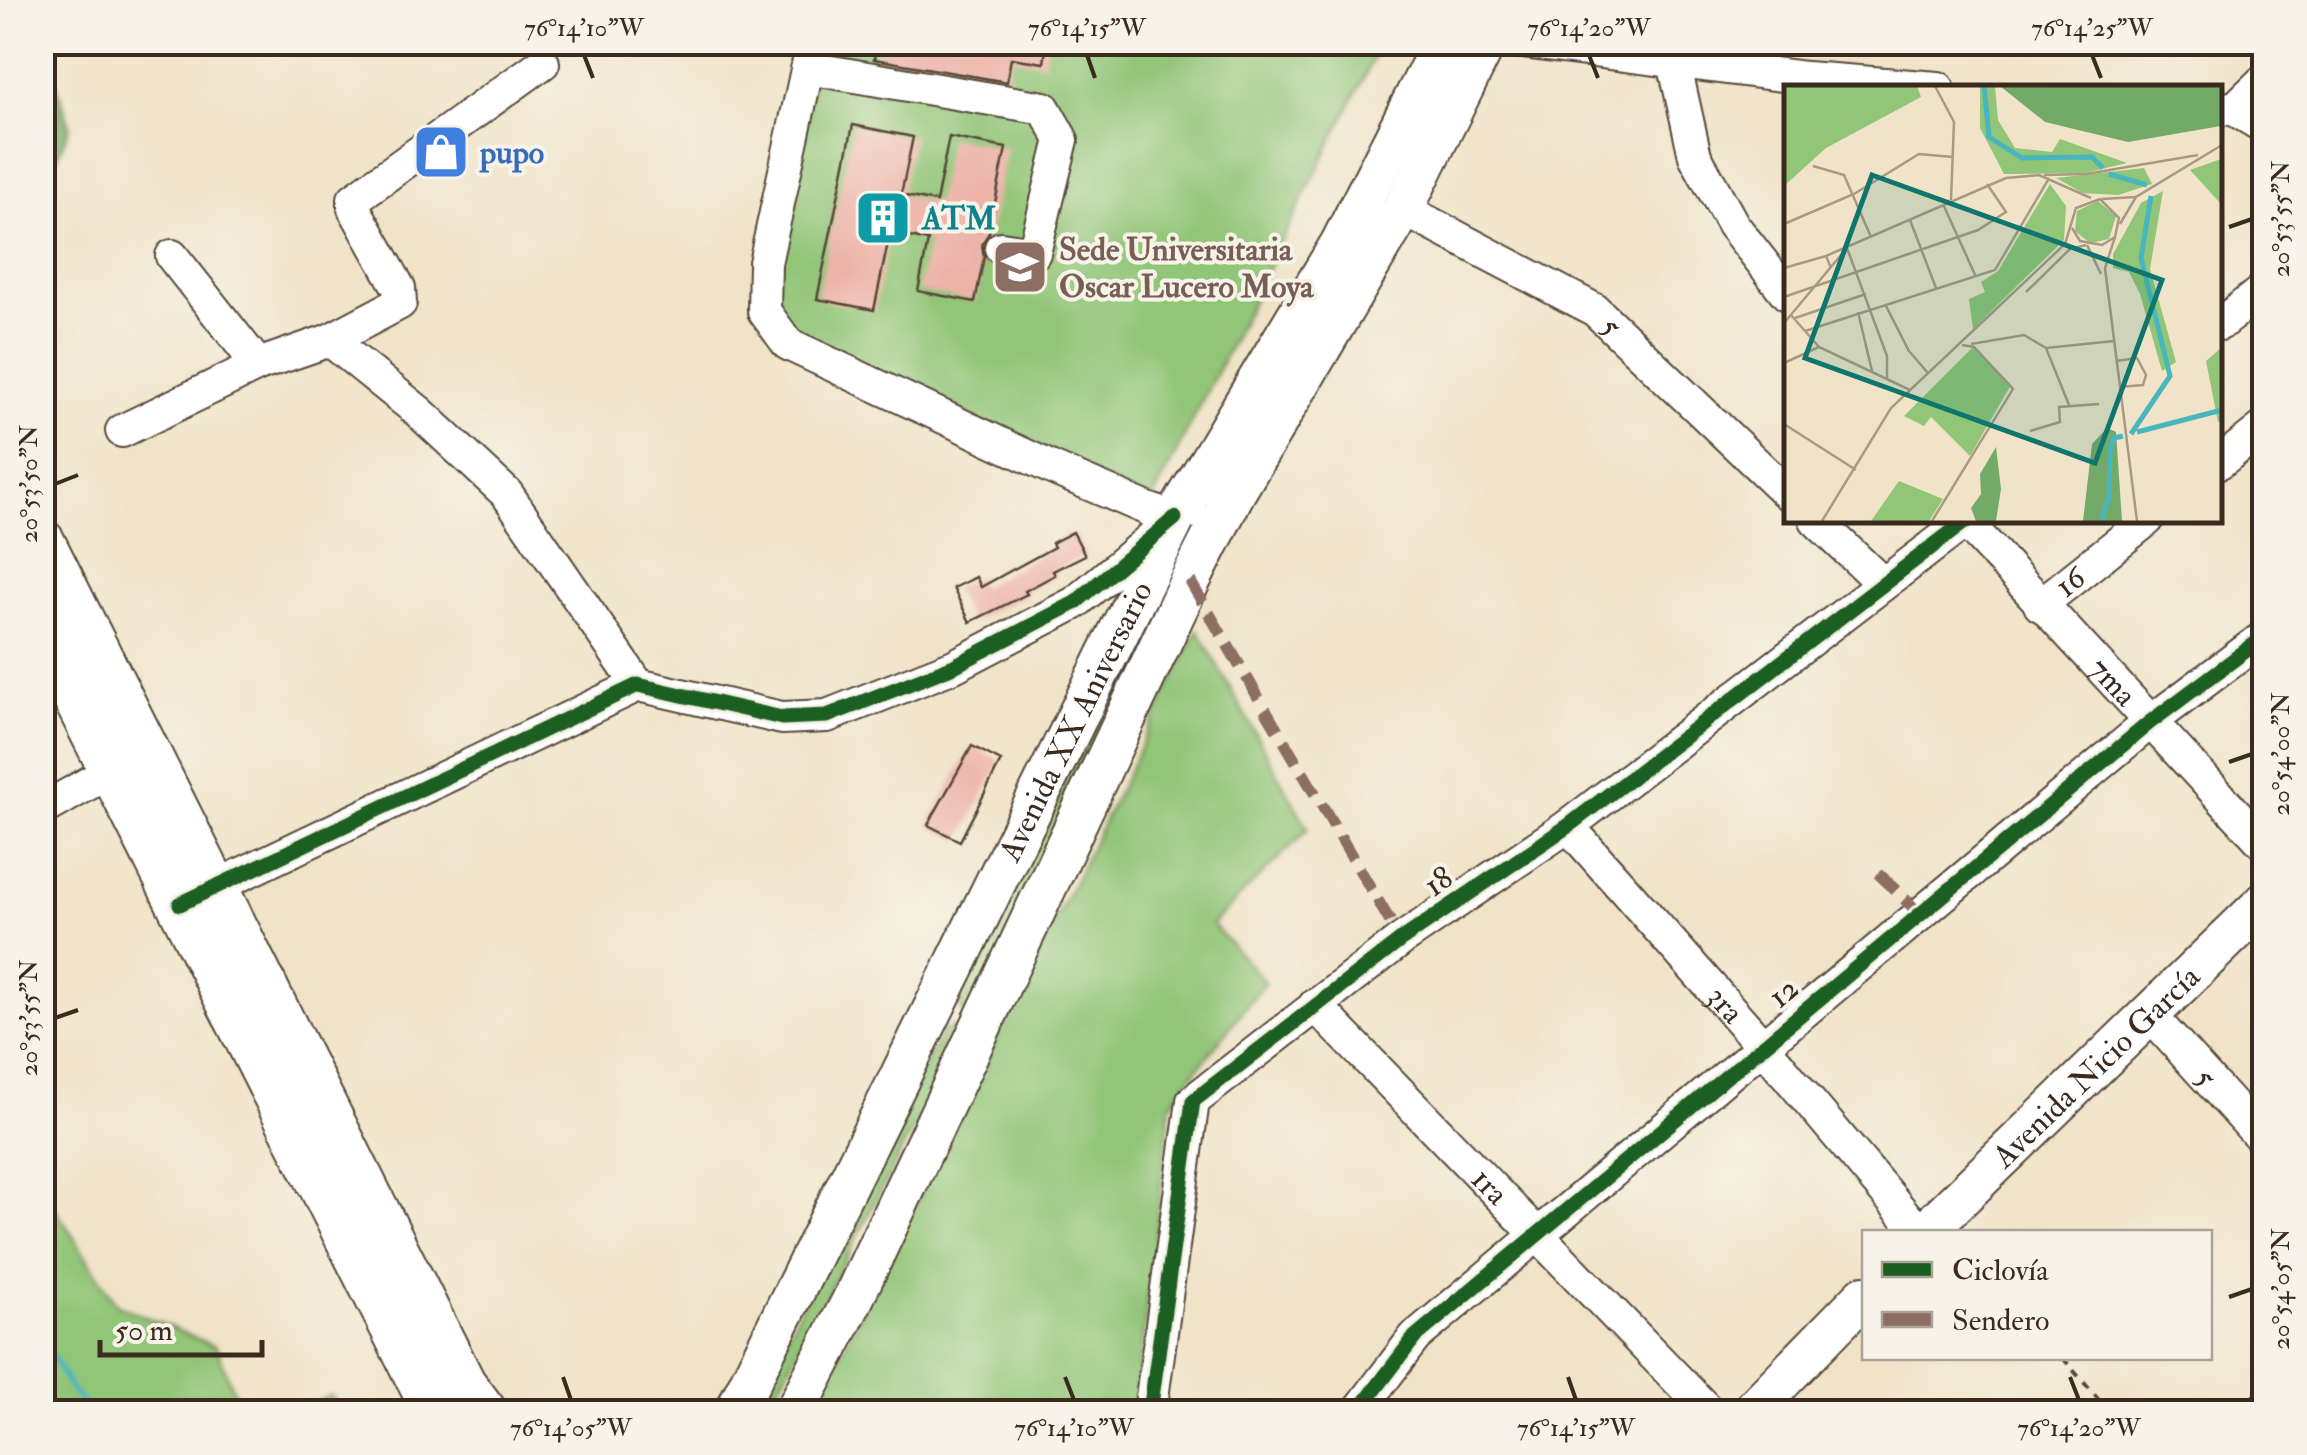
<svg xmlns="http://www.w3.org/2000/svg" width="2307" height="1455" font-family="'IM FELL Double Pica',serif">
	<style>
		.green { fill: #91c577; stroke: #66784a; stroke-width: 2.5 }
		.forest { fill: #74aa68; stroke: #586a43; stroke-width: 2.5 }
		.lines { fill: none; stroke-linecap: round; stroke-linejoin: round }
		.stream { stroke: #47b6bf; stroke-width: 6 }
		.building { fill: #edb3a9 }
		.minor-casing { stroke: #564637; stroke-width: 36 }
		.major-casing { stroke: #564637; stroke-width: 44 }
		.highway-casing { stroke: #564637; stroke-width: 49 }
		.path { stroke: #564637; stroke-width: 4; stroke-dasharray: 8 8; stroke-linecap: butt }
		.minor { stroke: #fff; stroke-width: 32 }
		.major { stroke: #fff; stroke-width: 40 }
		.highway { stroke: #fff; stroke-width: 45 }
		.quiet { stroke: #8d6e63; stroke-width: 12; stroke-dasharray: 25 12; stroke-linecap: butt }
		.cycleway-casing { stroke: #f7f3e8; stroke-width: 21 }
		.cycleway { stroke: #1b5e20; stroke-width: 15 }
		.ticks { fill: none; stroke: #3b2a1e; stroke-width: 4 }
		.labels { text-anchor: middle; stroke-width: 8; stroke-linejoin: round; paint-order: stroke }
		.shop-label { font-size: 32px; font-weight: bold; fill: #366cbe; stroke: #f7f3e8; text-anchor: start }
		.culture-label { font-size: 32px; font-weight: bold; fill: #0d838f; stroke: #f7f3e8; text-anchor: start }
		.education-label { font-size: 32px; font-weight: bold; fill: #785e54; stroke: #f7f3e8; text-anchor: start }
		.street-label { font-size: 32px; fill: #3b2a1e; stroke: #f7f3e8 }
		.inset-river { fill: none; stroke: #47b6bf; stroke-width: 5 }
		.inset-road { fill: none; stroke: #a89983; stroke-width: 2.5 }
		.view { fill: #0f766e; fill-opacity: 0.15; stroke: #0f766e; stroke-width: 5 }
		.inset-edge { fill: none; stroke: #3b2a1e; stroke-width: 5 }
		.neatline { fill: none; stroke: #3b2a1e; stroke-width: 4 }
		.ticks-label { font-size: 25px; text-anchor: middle; fill: #3b2a1e }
	</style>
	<rect width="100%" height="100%" fill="#f7f3e8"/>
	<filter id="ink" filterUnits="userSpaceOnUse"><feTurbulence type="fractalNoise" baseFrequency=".01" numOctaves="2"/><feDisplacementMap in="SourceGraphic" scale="20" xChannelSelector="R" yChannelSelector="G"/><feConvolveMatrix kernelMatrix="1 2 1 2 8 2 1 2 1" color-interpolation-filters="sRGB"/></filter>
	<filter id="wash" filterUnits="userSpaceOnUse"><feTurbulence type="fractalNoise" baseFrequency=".0048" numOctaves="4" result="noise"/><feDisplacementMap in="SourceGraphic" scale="40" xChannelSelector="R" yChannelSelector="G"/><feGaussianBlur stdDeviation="2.25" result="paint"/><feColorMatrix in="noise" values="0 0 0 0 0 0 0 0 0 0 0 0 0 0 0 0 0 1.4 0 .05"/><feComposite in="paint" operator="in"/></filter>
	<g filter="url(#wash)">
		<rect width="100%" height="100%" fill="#f0e3c7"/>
		<g class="green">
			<polygon points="820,43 1381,43 1151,503 792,332 771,285"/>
			<polygon points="1190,530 1196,539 975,1007 962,1012 958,1001"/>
			<polygon points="1198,630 1308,829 1212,924 1265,982 1171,1103 1134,1412 812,1412"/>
			<polygon points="954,1028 960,1038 766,1412 747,1412 943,1030"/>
			<polygon points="43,1189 116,1304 216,1347 242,1412 52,1412 42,1396"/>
			<polygon points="332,1395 339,1412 290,1412"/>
		</g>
		<polygon class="forest" points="43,42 70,126 43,193 42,43"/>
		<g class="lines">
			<polyline class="stream" points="42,1338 68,1385 89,1412"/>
		</g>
		<g id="blocks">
			<g class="building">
				<polygon points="876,42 1047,42 1044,63 1011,58 1007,82 874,59"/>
				<polygon points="853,125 913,137 901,195 936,202 949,137 1006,148 989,233 982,244 984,257 975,302 918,291 928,241 890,233 874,310 817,299"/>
				<polygon points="1073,532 1085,555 1053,571 1055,575 1025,591 1027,594 970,622 953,588 976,577 981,587 1054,547 1052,543"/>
				<polygon points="972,746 1001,761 960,841 928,825"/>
			</g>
		</g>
	</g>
	<g filter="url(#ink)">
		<use href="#blocks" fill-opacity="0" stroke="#564637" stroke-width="2.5"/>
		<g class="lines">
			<g class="minor-casing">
				<g id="minor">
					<polyline points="813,42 765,263 764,311 788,344 1052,468 1150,510 1175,518 1190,512"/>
					<polyline points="1522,42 1806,78 1938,88"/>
					<polyline points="1674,62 1695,156 1733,225 1787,294"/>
					<polyline points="808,68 1044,108 1062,140 1034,253 1001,248"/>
					<polyline points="2220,108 2234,109 2264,127"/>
					<polyline points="2234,109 2264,80"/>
					<path id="s1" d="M 1403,209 L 1595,310 L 1787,493"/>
					<polyline points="172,256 258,365"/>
					<polyline points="2220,324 2264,289"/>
					<polyline points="330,340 419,412 507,494 638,685"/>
					<polyline points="122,431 258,365 330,340 400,303 399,288 354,208 354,199 543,63"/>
					<polyline points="2220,462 2264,427"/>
					<polyline points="1816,520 1883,584"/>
					<path id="s2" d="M 1964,520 L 2264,844"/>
					<path id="s3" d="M 2040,605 L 2147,520"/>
					<polyline points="42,810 112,770"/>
					<path id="s4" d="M 1568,826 L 1761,1044 L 1919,1232"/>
					<polyline points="198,895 638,685 782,718 827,716 954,666 1075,603 1168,524"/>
					<path id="s5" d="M 1315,1005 L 1709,1412"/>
					<path id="s6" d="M 2149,1014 L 2264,1141"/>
					<polyline points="1150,1412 1193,1101 1401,940 1568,826 1967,520"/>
					<polyline points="1358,1412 1415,1337 2149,723 2264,637"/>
					<polyline points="2261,1412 2264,1408"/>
				</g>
			</g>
			<g class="major-casing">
				<g id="major">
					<path id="s7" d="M 1925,1232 L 2264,903"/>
					<path id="s8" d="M 735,1412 L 1175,518 L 1341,243 L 1443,42"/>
					<polyline points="795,1412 852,1301 1190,581 1234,494 1403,209 1486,42"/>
					<polyline points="1751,1412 1864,1296"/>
				</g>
			</g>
			<g class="highway-casing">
				<g id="highway">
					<polyline points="42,542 463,1384 484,1412"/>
					<polyline points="42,631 429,1399 432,1412"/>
				</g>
			</g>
			<polyline class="path" points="2063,1358 2109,1412"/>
			<use href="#minor" class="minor"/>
			<use href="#major" class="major"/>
			<use href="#highway" class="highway"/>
			<g class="quiet">
				<polyline points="1190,581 1401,940"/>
				<polyline points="1878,873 1922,916"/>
			</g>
			<g class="cycleway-casing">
				<g id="cycleway">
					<polyline points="180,904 638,685 782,718 827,716 954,666 1075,603 1175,518"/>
					<polyline points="1150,1412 1193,1101 1401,940 1568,826 1967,520"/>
					<polyline points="1358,1412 1415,1337 2149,723 2264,637"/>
				</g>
			</g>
			<use href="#cycleway" class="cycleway"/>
		</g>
	</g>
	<path class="ticks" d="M 584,55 L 593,78M 1087,55 L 1095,78M 1589,55 L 1598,78M 2092,55 L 2101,78M 2229,227 L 2252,219M 55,484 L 78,475M 2229,762 L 2252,754M 55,1018 L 78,1010M 2229,1297 L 2252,1289M 563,1377 L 571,1400M 1065,1377 L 1074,1400M 1568,1377 L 1576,1400M 2070,1377 L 2079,1400"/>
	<defs>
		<g id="shop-square" transform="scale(2.875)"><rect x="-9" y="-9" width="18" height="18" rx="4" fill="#3f7fe0" stroke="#f7f3e8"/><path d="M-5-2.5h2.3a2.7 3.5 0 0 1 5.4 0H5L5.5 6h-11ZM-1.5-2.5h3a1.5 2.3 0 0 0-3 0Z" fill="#fff"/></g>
		<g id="building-square" transform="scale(2.875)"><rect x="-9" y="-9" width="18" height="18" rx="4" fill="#0f9aa8" stroke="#f7f3e8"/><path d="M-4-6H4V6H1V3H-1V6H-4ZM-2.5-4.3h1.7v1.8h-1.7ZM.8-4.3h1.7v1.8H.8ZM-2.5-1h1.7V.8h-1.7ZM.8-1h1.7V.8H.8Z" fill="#fff"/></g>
		<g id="university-square" transform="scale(2.875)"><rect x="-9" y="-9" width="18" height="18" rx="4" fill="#8d6e63" stroke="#f7f3e8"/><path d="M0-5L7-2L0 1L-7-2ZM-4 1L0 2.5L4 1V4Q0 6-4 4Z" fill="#fff"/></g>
	</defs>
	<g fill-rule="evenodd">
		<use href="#shop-square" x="441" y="152"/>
		<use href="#building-square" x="883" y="218"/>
		<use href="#university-square" x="1020" y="267"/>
	</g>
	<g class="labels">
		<g class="shop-label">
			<text x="480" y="163">pupo</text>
		</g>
		<g class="culture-label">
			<text x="922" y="229">ATM</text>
		</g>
		<g class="education-label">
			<text x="1059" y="260">Sede Universitaria<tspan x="1059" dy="37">Oscar Lucero Moya</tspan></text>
		</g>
		<g class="street-label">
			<text dy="11" stroke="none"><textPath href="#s1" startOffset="240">5</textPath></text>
			<text dy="11" stroke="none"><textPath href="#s3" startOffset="38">16</textPath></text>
			<text dy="11" stroke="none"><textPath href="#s2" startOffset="220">7ma</textPath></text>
			<text dy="11" stroke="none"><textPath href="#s8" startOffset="770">Avenida XX Aniversario</textPath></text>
			<text transform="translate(1438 881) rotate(-35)" y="11">18</text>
			<text transform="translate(1783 992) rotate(-39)" y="11">12</text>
			<text dy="11" stroke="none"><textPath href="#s4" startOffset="238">3ra</textPath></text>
			<text dy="11" stroke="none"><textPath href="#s7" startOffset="238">Avenida Nicio García</textPath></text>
			<text dy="11" stroke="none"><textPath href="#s6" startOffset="85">5</textPath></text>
			<text dy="11" stroke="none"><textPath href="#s5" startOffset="252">1ra</textPath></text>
		</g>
	</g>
	<g transform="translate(1784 85)">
		<rect width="438" height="438" fill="#f0e3c7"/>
		<path d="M 0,1 L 133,1 L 137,12 L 42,63 L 0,101 ZM 196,1 L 211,1 L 214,35 L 231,63 L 268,67 L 276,54 L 343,78 L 301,88 L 220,89 L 196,43 ZM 437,74 L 437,119 L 406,85 ZM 360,83 L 368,99 L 334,110 L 299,108 L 272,93 ZM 266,99 L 282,121 L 280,155 L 189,244 L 185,214 L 201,207 L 197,197 L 214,186 ZM 379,106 L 366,184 L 392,277 L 378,286 L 356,209 L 345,187 L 329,183 L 329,169 L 357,118 ZM 314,116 L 332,131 L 325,154 L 306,158 L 291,146 L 293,126 ZM 189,262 L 227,300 L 186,371 L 147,332 L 140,341 L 120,331 ZM 437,263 L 437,337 L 434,337 L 422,276 ZM 115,396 L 159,414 L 145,436 L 87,436 Z" fill="#91c577"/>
		<path d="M 216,1 L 437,1 L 437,41 L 344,57 L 261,37 ZM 323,343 L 332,347 L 338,436 L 299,436 L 308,359 ZM 212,362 L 217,404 L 212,436 L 192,436 L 187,423 L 197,409 L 196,389 Z" fill="#74aa68"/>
		<path class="inset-river" d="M 200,1 L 205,52 L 238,73 L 308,72 L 319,83M 325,89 L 363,100M 353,347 L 438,325M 347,349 L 386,291 L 357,173 L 367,111M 317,436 L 325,413 L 326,365 L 330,353 L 339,351"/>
		<path class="inset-road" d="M 151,1 L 170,37 L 167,115M 29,81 L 60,90 L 87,152M 260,90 L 302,89 L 414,70M 318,114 L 352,112M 159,119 L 192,192M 126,135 L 152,203M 0,139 L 70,109 L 135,69 L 169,72M 336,139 L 352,112 L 438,60M 331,152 L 321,183 L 353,436M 303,160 L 317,189M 63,163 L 103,271 L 103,294M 0,183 L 42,171M 47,183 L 42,171 L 222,93 L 255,90 L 307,113M 242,207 L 286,164 L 302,160M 0,212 L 194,145 L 222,127 L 203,99M 101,219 L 125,266 L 144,288M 74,227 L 88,286M 7,230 L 35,262 L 126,305M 11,233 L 82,209M 0,238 L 62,164M 21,246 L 211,185 L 264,95M 187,259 L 240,250 L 262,263 L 330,256M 262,263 L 285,320M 332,276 L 353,273 L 362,290 L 359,300 L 335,302M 0,278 L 35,262M 0,339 L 72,385M 246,346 L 276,337 L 275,322 L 315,319M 38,436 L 107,323 L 281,159 L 292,123 L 316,114 L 335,133 L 331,152 L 318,160 L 296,156 L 288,143M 148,436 L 229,304 L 190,262 L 178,260"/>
		<path class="view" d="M 88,90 L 378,195 L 311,378 L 21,273 Z"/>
		<rect width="438" height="438" class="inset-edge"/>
	</g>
	<rect width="2307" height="1455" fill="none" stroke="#f7f3e8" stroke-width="110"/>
	<rect x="1862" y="1230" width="350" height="130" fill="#f7f3e8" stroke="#aca397" stroke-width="2.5"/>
	<rect x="1882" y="1262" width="50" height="15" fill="#1b5e20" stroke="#aca397" stroke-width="2.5"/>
	<text x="1952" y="1280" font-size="30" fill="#3b2a1e">Ciclovía</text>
	<rect x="1882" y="1312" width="50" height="15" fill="#8d6e63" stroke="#aca397" stroke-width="2.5"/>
	<text x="1952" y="1330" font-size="30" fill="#3b2a1e">Sendero</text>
	<path d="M100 1340v15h162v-15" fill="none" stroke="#3b2a1e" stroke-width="5"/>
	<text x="115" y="1340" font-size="30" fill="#3b2a1e" stroke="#f7f3e8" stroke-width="8" paint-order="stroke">50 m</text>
	<rect x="55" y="55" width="2197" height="1345" class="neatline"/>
	<g class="ticks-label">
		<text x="584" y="36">76°14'10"W</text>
		<text x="1087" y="36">76°14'15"W</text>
		<text x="1589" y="36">76°14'20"W</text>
		<text x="2092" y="36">76°14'25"W</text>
		<text transform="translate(2280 219) rotate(-90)" y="9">20°53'55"N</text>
		<text transform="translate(28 484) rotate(-90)" y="9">20°53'50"N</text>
		<text transform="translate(2280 754) rotate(-90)" y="9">20°54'00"N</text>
		<text transform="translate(28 1018) rotate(-90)" y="9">20°53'55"N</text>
		<text transform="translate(2280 1289) rotate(-90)" y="9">20°54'05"N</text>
		<text x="571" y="1436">76°14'05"W</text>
		<text x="1074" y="1436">76°14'10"W</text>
		<text x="1576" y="1436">76°14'15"W</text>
		<text x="2079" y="1436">76°14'20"W</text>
	</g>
</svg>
